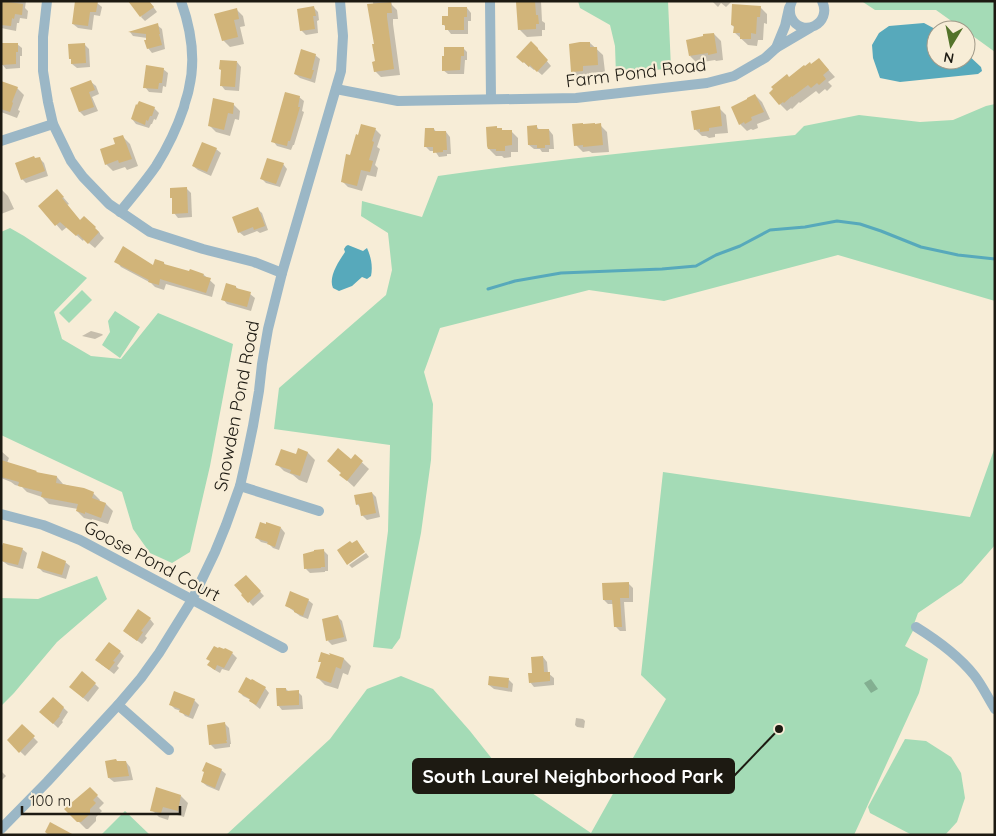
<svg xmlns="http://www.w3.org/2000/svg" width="996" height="836" font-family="Quicksand,sans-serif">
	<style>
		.green { fill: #a4dbb6 }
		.water { fill: #57a9bb }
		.shadow { fill: #0003 }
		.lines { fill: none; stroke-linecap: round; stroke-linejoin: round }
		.stream { stroke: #57a9bb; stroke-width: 3 }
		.building { fill: #d1b479 }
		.minor { stroke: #9bb7c6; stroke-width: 10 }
		.labels { text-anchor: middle; stroke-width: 4.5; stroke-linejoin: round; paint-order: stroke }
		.street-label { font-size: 18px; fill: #1d1a12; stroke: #f7edd7 }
		.leader { fill: none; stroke: #1d1a12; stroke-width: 2 }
		.callout-dot { fill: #1d1a12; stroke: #f7edd7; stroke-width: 2 }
		.callout { fill: #1d1a12; stroke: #1d1a12; stroke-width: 2 }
		.callout-label { font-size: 19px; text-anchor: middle; font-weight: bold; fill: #fff }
	</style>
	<rect width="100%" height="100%" fill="#f7edd7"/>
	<g class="green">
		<polygon points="578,1 668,1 671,68 616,75 615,46 610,25 580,8"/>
		<polygon points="863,1 995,1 995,52 966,31 966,30 964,30 936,10 875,10 863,2"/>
		<path d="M 995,104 L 995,301 L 838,255 L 664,301 L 589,290 L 440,328 L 424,372 L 433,404 L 431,460 L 421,533 L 400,638 L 392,649 L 373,647 L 388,531 L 390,445 L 274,429 L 279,388 L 386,295 L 392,270 L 388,233 L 361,216 L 362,201 L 422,217 L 438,176 C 556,159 676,148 795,135 L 804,126 L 859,115 L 920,122 L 953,120 L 986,106 Z"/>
		<polygon points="10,228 24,236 87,278 54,312 62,339 91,356 121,359 158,313 233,344 210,466 190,552 172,563 150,553 133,529 122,492 1,435 1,232"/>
		<polygon points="82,290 92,300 69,323 59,313"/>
		<polygon points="115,311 140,327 120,358 102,345 110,332 108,321"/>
		<polygon points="995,447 995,545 962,583 918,613 914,624 916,625 905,646 928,659 919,693 854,835 226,835 330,739 367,689 401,676 433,689 470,731 504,774 591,833 666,699 641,675 663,472 970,517"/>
		<polygon points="97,576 107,599 57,642 14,693 1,706 1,598 38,599"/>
		<polygon points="905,739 926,741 951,757 961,773 965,798 957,822 945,835 912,835 870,813 868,807"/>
		<polygon points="125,811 150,835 101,835"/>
	</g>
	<g class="water">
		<polygon points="924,23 937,30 936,30 936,60 966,60 966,53 981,67 982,71 978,74 900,82 880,78 873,58 872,45 879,33 889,26"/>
		<path d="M 348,245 L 363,251 L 367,248 C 371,257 373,266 371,276 L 367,279 L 362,277 L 352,286 L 339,291 L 333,288 C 328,277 339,261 345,252 L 344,249 L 346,246 Z"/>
	</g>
	<g class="shadow">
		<polygon points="4,1 26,1 25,8 28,11 27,19 20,18 19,23 17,23 16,31 1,28 1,2 3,3"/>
		<polygon points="149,1 157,12 145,21 141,17"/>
		<polygon points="373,1 391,1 392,5 397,10 398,19 393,19 393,24 400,75 381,77 375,71 376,62"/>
		<polygon points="521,1 541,1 542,21 545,23 545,30 542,30 542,36 527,37 520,30"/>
		<polygon points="712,1 732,1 726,7 721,3 718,7"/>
		<polygon points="97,3 102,7 100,16 94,15 92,30 78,28 73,24"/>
		<polygon points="760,7 767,14 767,24 764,23 763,40 758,40 757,46 748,45 734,32 735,28 732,25"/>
		<polygon points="314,8 318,12 319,20 317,21 318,33 306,35 301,30"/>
		<polygon points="467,8 471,13 471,21 468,21 468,34 451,34 444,25 449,18"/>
		<polygon points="236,9 243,16 245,26 240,27 244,44 230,47 223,40"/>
		<polygon points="157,25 162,29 165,49 152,53 148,48 147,38 133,36 130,32"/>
		<polygon points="714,34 721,41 723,60 716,61 715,60 697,63 690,56"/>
		<polygon points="590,43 603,55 605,72 589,73 589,78 579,79 572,72"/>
		<polygon points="17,44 22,48 22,56 20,56 20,68 6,69 2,64"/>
		<polygon points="84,44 89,49 90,67 77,68 72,64 72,60 70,58"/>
		<polygon points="463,48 467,52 467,60 465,60 464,74 448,74 443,70"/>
		<polygon points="541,54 551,66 542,75 535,69 534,70 529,66 529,67 518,57"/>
		<polygon points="315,55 320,59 315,83 300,78 295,74"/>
		<polygon points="237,62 241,67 239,91 225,90 221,85"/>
		<polygon points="825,66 835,77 828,82 832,86 827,91 825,89 819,94 816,91 800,103 799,102 792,109 791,108 787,111 780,104 789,79"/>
		<polygon points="163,69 168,73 166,87 163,86 162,93 149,92 145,87"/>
		<polygon points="91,82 96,86 99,94 92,97 98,111 84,116 80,112 72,89"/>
		<polygon points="1,88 17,88 24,95 18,110 20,111 17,118 1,112"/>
		<polygon points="755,95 762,102 770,119 757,124 758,128 753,130 751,129 747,131 740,124"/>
		<polygon points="299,97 304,101 302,111 304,112 294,145 293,145 291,150 277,146 273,141"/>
		<polygon points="233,104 240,111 239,120 235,119 230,136 216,132 209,125"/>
		<polygon points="154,108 159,113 156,120 154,119 152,124 151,124 149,128 136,124 132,119"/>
		<polygon points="719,108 726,115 728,133 715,134 715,137 709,138 706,136 702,136 695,129"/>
		<polygon points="600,125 607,132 609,152 592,153 589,151 583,152 576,145"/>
		<polygon points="537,127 540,131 549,130 553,135 554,149 549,149 549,152 542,152 540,149 534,149 529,145"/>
		<polygon points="375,129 381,135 377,147 380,149 375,165 378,168 376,177 367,175 362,191 348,187 342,181 359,136"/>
		<polygon points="434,129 437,133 446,132 450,137 451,154 447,154 447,156 439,157 435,151 430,151 426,147"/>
		<polygon points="503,131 511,131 518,138 518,152 511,152 511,157 504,158 502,156 496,156 489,149"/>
		<polygon points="123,137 130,144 138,166 127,170 125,167 113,171 106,164 117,144"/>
		<polygon points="216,149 221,153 211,176 198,170 193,166"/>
		<polygon points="39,158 44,163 48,176 26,183 22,179 36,160"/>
		<polygon points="283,164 287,169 280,187 266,183 262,179"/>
		<polygon points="1,189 8,196 14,209 1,214"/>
		<polygon points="187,189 191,193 192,217 178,218 174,213"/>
		<polygon points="63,197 69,204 67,205 81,222 84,218 100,233 100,234 104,238 95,248 84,239 83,241 67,227 62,231 40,206"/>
		<polygon points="257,209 262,213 268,230 260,233 257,231 244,236 239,232"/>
		<polygon points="116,261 154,267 164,263 166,266 190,273 191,271 204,275 215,285 212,297 166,284 164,290 155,287 151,283 121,267"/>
		<polygon points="236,287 239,290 250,294 255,298 251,311 227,304 223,299"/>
		<polygon points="91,331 102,334 103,335 95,339 82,336"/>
		<polygon points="299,450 308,453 315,460 307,483 299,480 293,475 284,471 277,464 297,456"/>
		<polygon points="1,451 9,458 7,463 36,472 38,473 57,477 63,484 93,493 100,500 99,502 106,504 113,511 108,524 92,519 92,520 84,518 77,511 78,509 49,504 42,497 27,492 22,487 15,485 11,482 1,478"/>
		<polygon points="355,456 369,469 354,487 341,475"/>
		<polygon points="372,493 376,497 380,517 367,520 362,515 361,508 357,504"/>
		<polygon points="281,528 285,533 279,550 273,548 269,544 261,542 256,537"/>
		<polygon points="22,549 27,553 23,569 8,565 1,560"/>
		<polygon points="323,550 328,555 328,571 325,571 325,572 310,573 306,569"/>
		<polygon points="366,553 369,557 352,568 349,565"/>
		<polygon points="65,562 70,566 66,579 43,572 38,567"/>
		<polygon points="246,576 264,596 253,606 243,595"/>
		<polygon points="628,583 633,588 633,602 624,602 626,631 620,631 616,627 614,604 608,604 604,600"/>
		<polygon points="308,600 313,604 308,619 300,616 286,605"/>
		<polygon points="338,617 342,621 347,641 332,645 328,641"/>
		<polygon points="150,619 154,624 145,636 147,638 142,644 129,635"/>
		<polygon points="225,649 232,653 237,658 229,671 222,669 220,673 213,669 209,665 219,650"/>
		<polygon points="120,652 124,656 117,666 119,668 114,674 101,664"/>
		<polygon points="331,655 344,659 351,666 348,675 343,673 338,689 325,685 318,678 322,663 320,661 332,657"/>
		<polygon points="543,657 547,662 548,673 554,678 554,685 534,687 530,682"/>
		<polygon points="871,679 878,689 871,693 864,683"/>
		<polygon points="509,680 513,684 512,692 494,689 489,685"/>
		<polygon points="95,684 99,688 88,702 75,691"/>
		<polygon points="265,688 269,693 260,709 250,701 251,700 243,696 239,691"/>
		<polygon points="286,689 289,692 298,692 302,696 303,709 282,710 278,705"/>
		<polygon points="53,698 68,712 62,721 63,722 58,728 41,712"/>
		<polygon points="194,700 199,705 193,719 185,716 181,711 175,709 170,704"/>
		<polygon points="576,718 583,719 585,721 584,728 577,727 575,725"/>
		<polygon points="225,724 229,728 231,744 230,744 230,747 215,749 210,744"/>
		<polygon points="22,726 38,742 25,756 8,740"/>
		<polygon points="118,762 126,762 130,767 133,780 114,782 109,778"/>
		<polygon points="221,770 226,774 219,791 207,786 202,782"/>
		<polygon points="1,771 6,776 1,781"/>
		<polygon points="90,789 104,803 99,808 102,811 96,817 96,821 88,829 86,829 66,809"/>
		<polygon points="181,796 188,803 184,817 170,813 168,820 159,817 152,810"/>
	</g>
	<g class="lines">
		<polyline class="stream" points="488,289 515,281 561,273 662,269 696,266 716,255 740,246 770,230 805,227 837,221 860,224 881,231 921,247 958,255 995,259"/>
	</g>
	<g class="building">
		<polygon points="1,1 23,4 22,15 15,14 14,19 12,18 11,26 1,25"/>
		<polygon points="75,1 98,1 96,12 90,12 88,26 72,24"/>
		<polygon points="128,1 149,1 154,7 140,17"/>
		<polygon points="535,1 536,15 538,15 539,24 536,24 536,29 518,30 516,2"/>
		<polygon points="391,2 392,13 387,13 387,17 394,69 374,72 372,62 375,61 372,44 374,44 367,4"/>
		<polygon points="732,4 761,6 760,17 757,17 756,34 751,33 751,39 740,39 740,33 733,33 734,26 731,25"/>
		<polygon points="314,6 316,16 313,16 315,29 300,31 297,9"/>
		<polygon points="448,7 467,7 467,17 464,17 464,30 445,30 445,25 442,25 442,16 448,16"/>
		<polygon points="237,8 239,19 234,20 238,37 222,41 214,14"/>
		<polygon points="158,23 160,34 159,34 162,45 147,49 144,40 146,40 146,34 128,32"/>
		<polygon points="714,33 717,53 708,55 708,53 689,56 686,40 703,36 703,34"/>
		<polygon points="531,41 538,48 538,49 548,60 537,72 530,65 529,67 524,62 523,63 516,57"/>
		<polygon points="580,42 590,42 590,47 597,47 598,65 583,66 583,71 571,72 569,44"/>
		<polygon points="1,43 18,43 18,52 16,52 16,64 1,65"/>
		<polygon points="85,43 86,63 71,64 71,59 69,59 68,44"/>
		<polygon points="444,47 464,47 464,56 461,56 460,70 442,71 442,56 444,56"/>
		<polygon points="301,49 316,54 312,70 314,70 311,79 294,74"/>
		<polygon points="819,58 829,70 823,75 826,79 819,85 817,83 811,88 808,85 792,97 792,96 784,103 783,102 779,105 769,93 773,89 771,87 787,74 789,77 804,65 805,66 810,62 811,64"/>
		<polygon points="220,60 237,61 235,87 220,86 221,70 219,69"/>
		<polygon points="146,65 164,68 162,83 159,83 158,89 143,88"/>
		<polygon points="91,80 95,90 89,92 94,107 79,112 70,88"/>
		<polygon points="1,81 18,87 12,102 13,103 10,112 1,109"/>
		<polygon points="285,92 300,96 298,107 300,107 290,141 288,141 287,146 271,142"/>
		<polygon points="755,94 764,112 751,117 752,120 745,124 744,122 739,125 731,107 747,99 747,98"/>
		<polygon points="213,98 234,103 233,114 228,113 224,130 208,126"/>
		<polygon points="139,101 155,107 152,116 150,116 148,121 146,120 145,125 131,119 136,104 137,105"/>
		<polygon points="720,106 722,126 709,128 709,131 700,132 700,129 694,130 691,111"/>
		<polygon points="583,123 583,124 595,123 595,124 601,123 603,145 583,147 583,145 574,146 572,124"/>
		<polygon points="361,124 376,128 372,141 374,142 369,160 373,161 370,172 361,170 357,186 341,182 346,154 350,155 356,134 358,135"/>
		<polygon points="537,125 537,129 549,129 550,145 545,145 545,148 537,148 537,145 528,145 527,126"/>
		<polygon points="497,126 497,128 502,128 502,130 512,130 512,145 505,146 505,151 496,151 496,149 488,149 487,146 486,127"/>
		<polygon points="425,128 434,128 434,131 446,131 447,150 443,150 443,152 433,153 433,147 424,147"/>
		<polygon points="123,135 132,159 119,163 118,160 105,165 100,149 115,144 113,138"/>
		<polygon points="202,142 217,148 207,172 192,166"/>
		<polygon points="34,156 35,158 40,157 45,171 21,180 15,163"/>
		<polygon points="267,158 284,163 276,184 260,179"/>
		<polygon points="187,187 188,213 172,214 172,198 170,198 170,188"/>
		<polygon points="57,189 64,197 62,198 80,220 84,216 96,227 95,228 99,232 88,244 78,234 76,236 60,222 55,226 38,206"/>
		<polygon points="258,207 265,226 254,230 253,227 238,233 232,217"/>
		<polygon points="123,246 153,265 155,259 164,262 164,264 189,271 190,269 204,274 203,276 211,278 206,293 160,279 159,285 148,282 149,280 114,262"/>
		<polygon points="226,283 236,286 236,288 251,292 247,307 221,300"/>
		<polygon points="298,448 308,452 300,476 290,473 291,470 275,465 281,449 296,454"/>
		<polygon points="338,448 351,459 355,454 363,461 347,481 339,475 341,473 327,461"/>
		<polygon points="1,460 37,471 36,472 57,476 56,483 84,488 94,492 92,498 106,503 101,518 85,512 85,514 76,511 78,504 41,497 42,492 18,486 19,482 1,477"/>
		<polygon points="372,492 376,513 361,516 359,504 356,505 354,495"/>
		<polygon points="260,522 266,524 266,522 281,527 275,547 267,544 268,542 255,538"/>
		<polygon points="357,540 365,552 347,565 337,550 350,541 352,543"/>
		<polygon points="3,543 23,548 18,565 1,561 1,549"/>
		<polygon points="324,549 325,567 321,567 321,568 304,569 303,554 314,551 314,550"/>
		<polygon points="42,551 66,561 62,575 37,568"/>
		<polygon points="246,575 261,591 248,603 241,595 242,594 234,585"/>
		<polygon points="629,582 629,598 620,598 622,627 614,627 612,600 603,600 602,583"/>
		<polygon points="290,591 309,599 303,616 294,612 294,610 285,606"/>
		<polygon points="138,609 151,618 141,631 143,632 137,641 123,631"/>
		<polygon points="338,615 344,637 326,641 322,619"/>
		<polygon points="109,642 121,651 113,661 115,662 109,670 95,660"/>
		<polygon points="214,646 218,648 219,647 224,649 225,648 233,652 224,668 217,665 215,670 207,665 210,661 206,659"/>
		<polygon points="321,652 330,655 329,653 344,658 341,669 336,667 331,683 316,678 321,662 318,662"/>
		<polygon points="543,656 544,672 550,672 550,681 529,683 528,673 532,673 531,657"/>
		<polygon points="82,671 96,683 83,698 69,687"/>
		<polygon points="489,676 509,678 508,688 488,685"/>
		<polygon points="246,677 251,680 252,679 266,687 256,705 249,701 250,699 238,692"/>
		<polygon points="276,688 286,688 286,691 299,690 299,705 277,706"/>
		<polygon points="174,691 195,699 189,716 179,712 180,709 169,705"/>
		<polygon points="53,697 64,707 59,716 60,716 53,724 39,712"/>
		<polygon points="225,722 227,740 226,740 227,743 209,745 207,725"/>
		<polygon points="22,724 35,736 19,753 7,740"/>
		<polygon points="116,759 117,761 126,761 129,776 108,778 105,761"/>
		<polygon points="206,762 222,769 215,788 201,782 204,772 202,771"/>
		<polygon points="90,787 98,795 93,800 96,803 90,809 90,814 81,822 77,822 64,809"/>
		<polygon points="156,787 181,795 178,811 163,807 161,813 150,811"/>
		<polygon points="50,822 74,835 49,835 45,832"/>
	</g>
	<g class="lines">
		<g class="minor">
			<polyline points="47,1 43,37 43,71 48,102 53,124 71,161 83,177 109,204 150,232 203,249 254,262 282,273"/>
			<polyline points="490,1 491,99"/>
			<path d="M 792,1 C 789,7 789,11 791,17 C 801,39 833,24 822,1"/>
			<polyline points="789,8 785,26 776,48 810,28"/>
			<polyline points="336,89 398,101 576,98 707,83 734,76 765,58 776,48"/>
			<polyline points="1,141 53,124"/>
			<path d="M 120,212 C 132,197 145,182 156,166 C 168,147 177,128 184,107 C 185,101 188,95 189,88 C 196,59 191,29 181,1"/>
			<polyline points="240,486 319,511"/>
			<polyline points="1,514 43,525 80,540 283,648"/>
			<path d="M 916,627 C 937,640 958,655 974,675 C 982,685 988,698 995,709"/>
			<polyline points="118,705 169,750"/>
			<polyline points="1,829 47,782 118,705 141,678 159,653 192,600 215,552 226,525 240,486 247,455 253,426 259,391 262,364 268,329 282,273 341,71 343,36 340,1"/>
		</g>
	</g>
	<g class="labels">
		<g class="street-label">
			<text transform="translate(636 73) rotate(-7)" y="6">Farm Pond Road</text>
			<text transform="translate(237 406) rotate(-79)" y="6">Snowden Pond Road</text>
			<text transform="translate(152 561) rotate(28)" y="6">Goose Pond Court</text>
		</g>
	</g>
	<path class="leader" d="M779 729L734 776"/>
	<circle class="callout-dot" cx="779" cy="729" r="5"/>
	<rect class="callout" x="413" y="759" width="321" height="34" rx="5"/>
	<g class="callout-label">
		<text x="573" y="783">South Laurel Neighborhood Park</text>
	</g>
	<rect width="996" height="836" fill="none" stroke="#1d1a12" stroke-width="5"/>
	<g transform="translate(951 45) rotate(190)"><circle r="24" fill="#f7edd7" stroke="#a09988"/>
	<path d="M0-4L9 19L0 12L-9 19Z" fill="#53732a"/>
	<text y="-8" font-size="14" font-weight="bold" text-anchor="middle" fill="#1d1a12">N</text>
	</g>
	<path d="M22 806v8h158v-8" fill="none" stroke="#1d1a12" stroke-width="2.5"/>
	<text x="30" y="806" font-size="15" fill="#1d1a12" stroke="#f7edd7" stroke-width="4" paint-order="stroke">100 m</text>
</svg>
